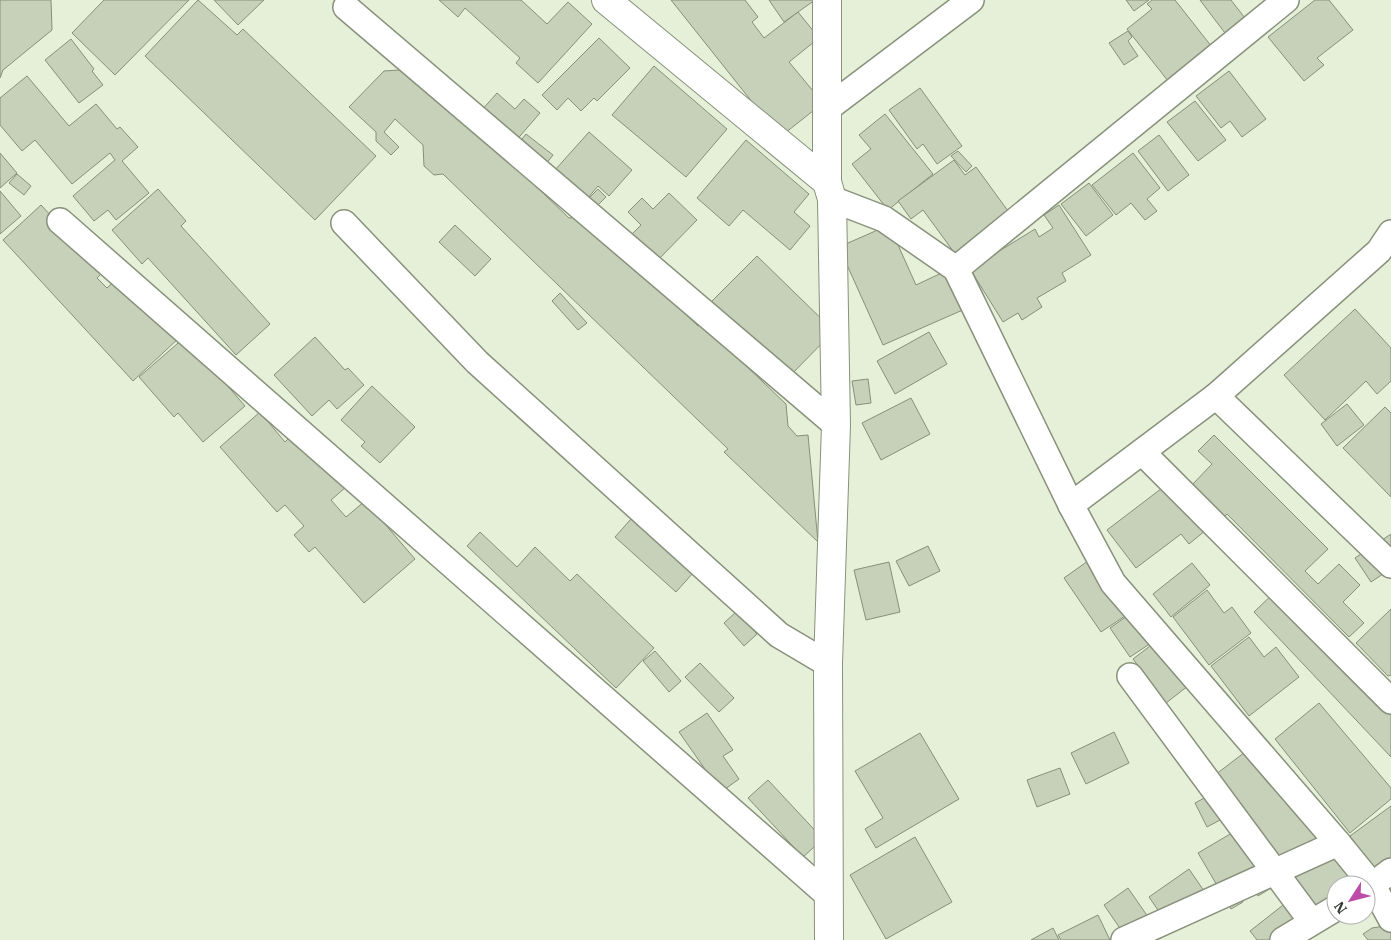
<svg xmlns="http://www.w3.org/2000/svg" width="1391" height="940" font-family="'IBM Plex Serif',serif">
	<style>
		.building { fill: #c7d0b9; stroke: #868f79 }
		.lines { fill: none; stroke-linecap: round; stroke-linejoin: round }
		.minor-casing { stroke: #88917b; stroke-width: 28 }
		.tertiary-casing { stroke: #88917b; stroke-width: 30 }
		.minor { stroke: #fff; stroke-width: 25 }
		.tertiary { stroke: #fff; stroke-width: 28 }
	</style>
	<rect width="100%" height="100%" fill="#e6f0d8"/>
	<g class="building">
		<polygon points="0,0 51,0 52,30 3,70 0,78"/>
		<polygon points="104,0 189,0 115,75 72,33"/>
		<polygon points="198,0 237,35 243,29 376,156 315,220 145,56"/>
		<polygon points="214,0 264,0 238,25"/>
		<polygon points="439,0 521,0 547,24 568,2 592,24 538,83 516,63 520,58 465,8 458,17"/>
		<polygon points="671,0 745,0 758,17 752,22 764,38 798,12 819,38 789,62 823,103 780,137"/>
		<polygon points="769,0 815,0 784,22"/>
		<polygon points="1126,0 1149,0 1134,11"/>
		<polygon points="1152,0 1175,0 1212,47 1172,86 1127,29 1152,9 1147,4"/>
		<polygon points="1200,0 1231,0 1248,22 1228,37"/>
		<polygon points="1315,0 1329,0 1353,30 1317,58 1324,65 1304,81 1268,37"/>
		<polygon points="1128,31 1132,37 1128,41 1138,56 1124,65 1109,43"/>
		<polygon points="599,38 630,68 597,101 594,98 581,111 568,98 557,110 542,95"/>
		<polygon points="71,39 94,69 92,71 103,85 79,103 45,60"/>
		<polygon points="654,66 727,129 686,177 612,115"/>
		<polygon points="414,69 569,218 578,217 605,237 698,326 697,319 786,404 788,426 797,436 808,435 818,542 724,452 728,449 443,174 434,175 424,166 423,145 395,119 384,132 399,147 391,155 376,141 376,132 349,107 384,71"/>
		<polygon points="1229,71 1266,119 1242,137 1230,121 1221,128 1196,96"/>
		<polygon points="27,76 69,126 96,104 117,129 120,127 138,147 122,161 149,193 116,220 108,210 94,221 73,196 115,160 110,153 72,184 35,140 22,151 0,125 0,98"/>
		<polygon points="920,88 962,146 937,164 923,144 917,149 889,110"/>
		<polygon points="497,93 515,109 524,99 540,113 514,143 480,112"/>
		<polygon points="1195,101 1226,140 1198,161 1167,122"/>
		<polygon points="885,114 933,174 888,210 852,164 871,149 859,135"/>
		<polygon points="589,132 632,170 609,196 598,186 587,199 555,170"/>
		<polygon points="526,134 553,155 542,169 515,148"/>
		<polygon points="1159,135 1189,175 1168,191 1138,151"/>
		<polygon points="746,140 809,194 794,212 810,226 790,250 743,210 729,226 697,198"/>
		<polygon points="958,151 972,166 966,172 951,156"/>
		<polygon points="0,153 17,173 0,188"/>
		<polygon points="1133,153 1160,188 1147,199 1157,211 1145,220 1131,203 1116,215 1092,185"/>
		<polygon points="954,160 965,175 976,167 1011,215 956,255 923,210 911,219 898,201"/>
		<polygon points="17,174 31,186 24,195 9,183"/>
		<polygon points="1089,183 1113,215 1086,236 1061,204"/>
		<polygon points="158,189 186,221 181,226 270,324 236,355 148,258 142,264 112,230"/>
		<polygon points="598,189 606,197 597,206 589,198"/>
		<polygon points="0,191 21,216 0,234"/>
		<polygon points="669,193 697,220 655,263 629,237 641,225 628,212 642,198 653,209"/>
		<polygon points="41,205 103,272 97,278 107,288 122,274 180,337 133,381 3,240"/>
		<polygon points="1059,205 1091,255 1062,273 1066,281 1037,298 1042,307 1022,320 1018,313 1003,322 970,269 1035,229 1039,237 1053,228 1044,215"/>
		<polygon points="455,225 491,259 475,276 439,242"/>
		<polygon points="889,225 916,285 948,270 965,309 883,345 839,247"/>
		<polygon points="757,256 834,331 785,381 708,305"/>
		<polygon points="560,293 587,323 578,330 552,301"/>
		<polygon points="1355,309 1391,348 1391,381 1377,394 1366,381 1325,420 1284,375"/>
		<polygon points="929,332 947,364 895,394 877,361"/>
		<polygon points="185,337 245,406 203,442 178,413 174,417 139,377"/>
		<polygon points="315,337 345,370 348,368 364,385 337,409 329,400 312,416 274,375"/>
		<polygon points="868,379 871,403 856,405 852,381"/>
		<polygon points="372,386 415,427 380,463 361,446 365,442 341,420"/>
		<polygon points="911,398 930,434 881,460 862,423"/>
		<polygon points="1347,404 1364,425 1337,446 1321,424"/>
		<polygon points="1385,407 1391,413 1391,497 1343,448"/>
		<polygon points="260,412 285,442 297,430 346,487 331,500 346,517 365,501 415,559 364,603 315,547 309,552 294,535 304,526 285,505 277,512 220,447"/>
		<polygon points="1214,435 1328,549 1305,571 1318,584 1339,564 1360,585 1343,602 1364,623 1349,637 1227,514 1222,519 1190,487 1212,464 1198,451"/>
		<polygon points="1170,482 1206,530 1189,544 1181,534 1136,568 1107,530"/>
		<polygon points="631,519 693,573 676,592 615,537"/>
		<polygon points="480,532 517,567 535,547 570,581 577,574 654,648 616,688 467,546"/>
		<polygon points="1391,534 1391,556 1386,572 1371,582 1355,558"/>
		<polygon points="928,546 940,571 909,586 896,561"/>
		<polygon points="1102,551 1140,606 1101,632 1064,578"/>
		<polygon points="889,562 900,612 866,620 854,570"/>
		<polygon points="1192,563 1210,585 1171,617 1153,594"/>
		<polygon points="1207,590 1224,613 1232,607 1251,633 1209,665 1173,617"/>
		<polygon points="1277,590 1391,710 1391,757 1254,612"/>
		<polygon points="1140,607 1160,637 1130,657 1110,628"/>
		<polygon points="1391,609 1391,675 1388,676 1356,643"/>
		<polygon points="736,612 757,634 744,646 724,623"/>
		<polygon points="1163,636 1197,679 1166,703 1133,659"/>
		<polygon points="1249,637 1264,657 1276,647 1299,677 1249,716 1211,666"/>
		<polygon points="655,651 681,681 669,692 643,661"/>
		<polygon points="700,663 734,698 719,712 685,677"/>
		<polygon points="1319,703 1391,788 1391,799 1350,833 1275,739"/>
		<polygon points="707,713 733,750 723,756 739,779 721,792 679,732"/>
		<polygon points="1114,732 1129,763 1086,784 1071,753"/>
		<polygon points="920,733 959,799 876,848 865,829 883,818 855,771"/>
		<polygon points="1245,752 1361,885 1336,885 1336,894 1317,908 1215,775"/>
		<polygon points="1060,768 1070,794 1037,807 1027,780"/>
		<polygon points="768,780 823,839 803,857 748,798"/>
		<polygon points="1208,796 1220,820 1207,827 1195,803"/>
		<polygon points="1391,806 1391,878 1384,883 1350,836"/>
		<polygon points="1242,827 1276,885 1258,896 1250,882 1236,891 1243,902 1231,909 1198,853"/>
		<polygon points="915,837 952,902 886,939 850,875"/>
		<polygon points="1189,869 1213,904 1173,932 1149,897"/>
		<polygon points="1128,888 1162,937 1157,940 1128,940 1104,905"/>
		<polygon points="1287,902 1300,919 1295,940 1257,940 1250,931"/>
		<polygon points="1098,915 1110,940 1061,940 1058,935"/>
		<polygon points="1391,925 1391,940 1368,940 1363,934 1372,928"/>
		<polygon points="1053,928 1059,940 1031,940"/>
	</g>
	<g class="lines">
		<g class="minor-casing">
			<g id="minor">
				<polyline points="346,7 836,425"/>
				<polyline points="828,108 971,0"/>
				<polyline points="832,199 884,219 956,269 1071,505 1113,583 1338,843 1373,886 1391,919"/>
				<polyline points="60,221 829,896"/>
				<polyline points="344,223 477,362 779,635 828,664"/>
				<polyline points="956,269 1286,0"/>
				<polyline points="1216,396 1391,565"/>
				<polyline points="1142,452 1391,701"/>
				<polyline points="1071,505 1216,396 1379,251 1391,233"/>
				<polyline points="1130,676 1312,922"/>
				<polyline points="1366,890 1391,871"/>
				<polyline points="1124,940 1338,843"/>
				<polyline points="1283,940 1336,908"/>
			</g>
		</g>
		<g class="tertiary-casing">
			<g id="tertiary">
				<polyline points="606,0 827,182 832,199 836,425 828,664 829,940"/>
				<polyline points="827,0 827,182"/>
			</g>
		</g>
		<use href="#minor" class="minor"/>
		<use href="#tertiary" class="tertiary"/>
	</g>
	<g transform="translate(1351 900) rotate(234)"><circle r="24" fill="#ffffff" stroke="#afb0ac"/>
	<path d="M0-4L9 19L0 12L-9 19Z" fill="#bc4ca8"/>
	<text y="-8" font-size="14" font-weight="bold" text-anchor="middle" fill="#363a30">N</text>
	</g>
</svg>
